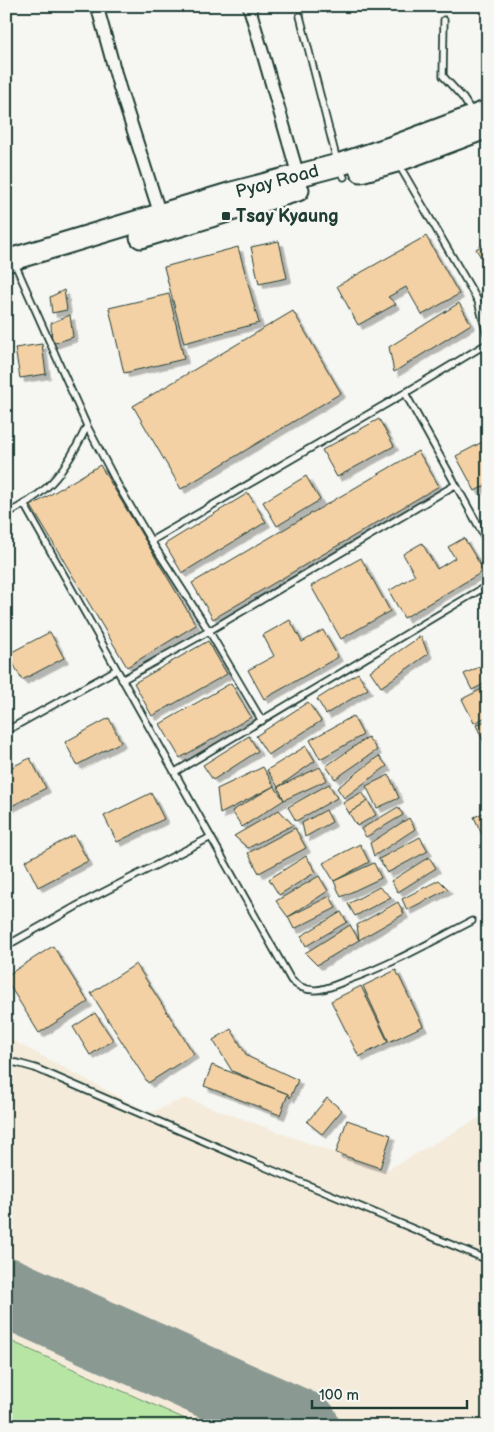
<svg xmlns="http://www.w3.org/2000/svg" width="494" height="1432" font-family="'Balsamiq Sans',sans-serif">
	<style>
		.built { fill: #f5ebdb }
		.green { fill: #b7e6a4; stroke: #6b926c }
		.lines { fill: none; stroke-linecap: round; stroke-linejoin: round }
		.runway { stroke: #8a9a93; stroke-width: 70 }
		.building { fill: #f4d1a4; stroke: #1f3d34; filter: url(#shadow) }
		.lane-casing { stroke: #1f3d34; stroke-width: 9 }
		.street-casing { stroke: #1f3d34; stroke-width: 15 }
		.highway-casing { stroke: #1f3d34; stroke-width: 25 }
		.lane { stroke: #f6f6f2; stroke-width: 5.5 }
		.street { stroke: #f6f6f2; stroke-width: 11 }
		.highway { stroke: #f6f6f2; stroke-width: 21 }
		.poi-dot { fill: #1f3d34; stroke: #f6f6f2; stroke-width: 2 }
		.labels { text-anchor: middle; stroke-width: 5; stroke-linejoin: round; paint-order: stroke }
		.street-label { font-size: 18px; fill: #1f3d34; stroke: #f6f6f2 }
		.poi-label { font-size: 18px; font-weight: bold; fill: #1f3d34; stroke: #f6f6f2; text-anchor: start }
	</style>
	<defs>
		<filter id="shadow"><feDropShadow dx="4.5" dy="4.5" stdDeviation="0" flood-color="#0004"/></filter>
	</defs>
	<rect width="100%" height="100%" fill="#f6f6f2"/>
	<filter id="ink" filterUnits="userSpaceOnUse"><feTurbulence type="fractalNoise" baseFrequency=".02" numOctaves="2"/><feDisplacementMap in="SourceGraphic" scale="10" xChannelSelector="R" yChannelSelector="G"/><feConvolveMatrix kernelMatrix="1 2 1 2 8 2 1 2 1" color-interpolation-filters="sRGB"/></filter>
	<g filter="url(#ink)">
		<polygon class="built" points="6,1037 150,1113 185,1098 385,1171 488,1113 488,1426 6,1426"/>
		<polygon class="green" points="6,1339 201,1426 6,1426"/>
		<g class="lines">
			<polyline class="runway" points="6,1292 304,1426"/>
		</g>
		<g class="building">
			<polygon points="426,236 459,294 422,315 406,287 388,297 396,304 358,325 337,286"/>
			<polygon points="279,241 287,278 259,284 251,247"/>
			<polygon points="488,242 488,269 476,249"/>
			<polygon points="238,247 259,323 184,343 164,267"/>
			<polygon points="64,290 67,310 52,313 50,297"/>
			<polygon points="169,294 184,359 124,373 109,308"/>
			<polygon points="459,303 471,324 394,372 389,347"/>
			<polygon points="293,311 341,393 181,489 133,406"/>
			<polygon points="70,315 73,337 52,344 51,323"/>
			<polygon points="42,344 46,374 20,378 15,348"/>
			<polygon points="379,419 394,446 337,477 322,450"/>
			<polygon points="488,439 488,484 475,491 456,456"/>
			<polygon points="418,451 439,486 213,619 192,583"/>
			<polygon points="100,465 196,625 127,667 31,506"/>
			<polygon points="306,476 320,500 277,526 263,502"/>
			<polygon points="248,493 266,522 182,573 165,544"/>
			<polygon points="464,538 484,571 404,618 389,591 415,575 403,554 422,543 437,569 455,558 448,547"/>
			<polygon points="361,558 390,611 341,639 311,586"/>
			<polygon points="290,620 302,642 323,630 338,657 264,699 248,670 274,656 263,635"/>
			<polygon points="50,632 64,658 22,680 8,654"/>
			<polygon points="421,636 428,654 381,687 370,671"/>
			<polygon points="208,641 227,674 152,716 134,683"/>
			<polygon points="488,663 488,682 472,690 464,674"/>
			<polygon points="358,673 368,689 326,714 317,699"/>
			<polygon points="231,683 251,717 180,758 160,724"/>
			<polygon points="488,686 488,716 474,723 462,699"/>
			<polygon points="308,702 321,721 268,755 256,736"/>
			<polygon points="353,716 363,735 320,759 310,740"/>
			<polygon points="109,718 121,742 77,765 65,742"/>
			<polygon points="488,720 488,751 476,725"/>
			<polygon points="249,736 258,751 213,780 203,765"/>
			<polygon points="368,737 377,750 335,779 326,766"/>
			<polygon points="306,746 315,761 278,787 267,770"/>
			<polygon points="379,756 387,766 344,798 337,788"/>
			<polygon points="30,758 46,788 6,809 6,770"/>
			<polygon points="263,767 274,786 220,814 217,789"/>
			<polygon points="320,767 327,780 284,800 278,787"/>
			<polygon points="389,775 399,798 377,808 366,786"/>
			<polygon points="329,784 337,798 296,821 288,807"/>
			<polygon points="274,786 284,800 242,827 232,811"/>
			<polygon points="362,792 368,801 349,813 343,803"/>
			<polygon points="151,793 164,819 117,842 104,816"/>
			<polygon points="368,801 376,815 357,826 349,813"/>
			<polygon points="398,807 403,815 366,837 361,829"/>
			<polygon points="279,810 293,825 248,848 234,836"/>
			<polygon points="326,810 332,822 305,837 302,823"/>
			<polygon points="488,811 488,837 484,839 474,817"/>
			<polygon points="409,818 415,829 374,856 370,843"/>
			<polygon points="295,828 306,848 259,873 248,853"/>
			<polygon points="74,835 88,861 38,887 25,861"/>
			<polygon points="420,837 428,851 387,873 379,859"/>
			<polygon points="360,844 369,862 334,881 323,863"/>
			<polygon points="306,856 316,872 279,895 269,879"/>
			<polygon points="429,857 436,868 398,892 391,881"/>
			<polygon points="374,863 381,878 341,897 334,881"/>
			<polygon points="319,876 328,891 288,917 276,901"/>
			<polygon points="439,880 448,889 407,910 402,899"/>
			<polygon points="379,887 391,897 355,916 348,904"/>
			<polygon points="330,896 336,908 294,929 288,917"/>
			<polygon points="398,902 404,914 359,940 357,925"/>
			<polygon points="341,912 347,922 306,946 301,936"/>
			<polygon points="350,925 359,940 317,965 305,953"/>
			<polygon points="53,946 88,1002 39,1033 6,980 6,976"/>
			<polygon points="136,964 194,1054 148,1083 91,993"/>
			<polygon points="396,970 423,1026 389,1042 363,986"/>
			<polygon points="361,986 388,1042 359,1057 331,1001"/>
			<polygon points="95,1013 113,1040 90,1055 73,1027"/>
			<polygon points="231,1029 247,1056 298,1080 290,1098 288,1094 232,1071 213,1040"/>
			<polygon points="212,1065 288,1094 280,1115 204,1086"/>
			<polygon points="327,1098 342,1110 322,1134 307,1122"/>
			<polygon points="347,1120 391,1135 380,1168 336,1153"/>
		</g>
		<g class="lines">
			<g class="lane-casing">
				<g id="lane">
					<polyline points="300,16 338,165 344,177"/>
					<polyline points="444,20 443,76 463,98 472,112"/>
					<polyline points="399,165 478,301 488,338"/>
					<polyline points="15,264 87,426 119,487 151,541 209,631 262,721"/>
					<polyline points="405,393 488,543"/>
					<path d="M 24,504 L 291,980 C 298,987 305,990 315,990 C 326,990 337,984 348,980 C 391,965 431,942 472,921"/>
					<path d="M 6,514 C 20,507 34,499 46,488 C 64,472 77,447 87,426"/>
					<polyline points="151,541 405,393 488,343"/>
					<polyline points="122,680 209,631 455,485"/>
					<polyline points="6,731 116,670"/>
					<polyline points="175,772 488,585"/>
					<polyline points="6,946 84,902 211,837"/>
					<polyline points="6,1062 17,1063 35,1068 236,1155 488,1260"/>
				</g>
			</g>
			<g class="street-casing">
				<g id="street">
					<polyline points="97,6 119,86 161,217"/>
					<polyline points="249,6 298,175"/>
				</g>
			</g>
			<g class="highway-casing">
				<g id="highway">
					<polyline points="361,171 397,161 488,127"/>
					<polyline points="141,237 298,190"/>
					<polyline points="6,261 232,193 338,165 390,148 488,111"/>
				</g>
			</g>
			<use href="#lane" class="lane"/>
			<use href="#street" class="street"/>
			<use href="#highway" class="highway"/>
		</g>
	</g>
	<rect class="poi-dot" x="221" y="211" width="10" height="10" rx="2.5"/>
	<g class="labels">
		<g class="street-label">
			<text transform="translate(277 181) rotate(-15)" y="6">Pyay Road</text>
		</g>
		<g class="poi-label">
			<text x="236" y="222">Tsay Kyaung</text>
		</g>
	</g>
	<rect width="494" height="1432" fill="none" stroke="#f6f6f2" stroke-width="25"/>
	<rect x="12" y="12" width="469" height="1407" fill="none" stroke="#1f3d34" stroke-width="2" filter="url(#ink)"/>
	<path d="M312 1400v8h155v-8" fill="none" stroke="#1f3d34" stroke-width="2.5"/>
	<text x="319" y="1400" font-size="15" fill="#1f3d34" stroke="#f6f6f2" stroke-width="4" paint-order="stroke">100 m</text>
</svg>
